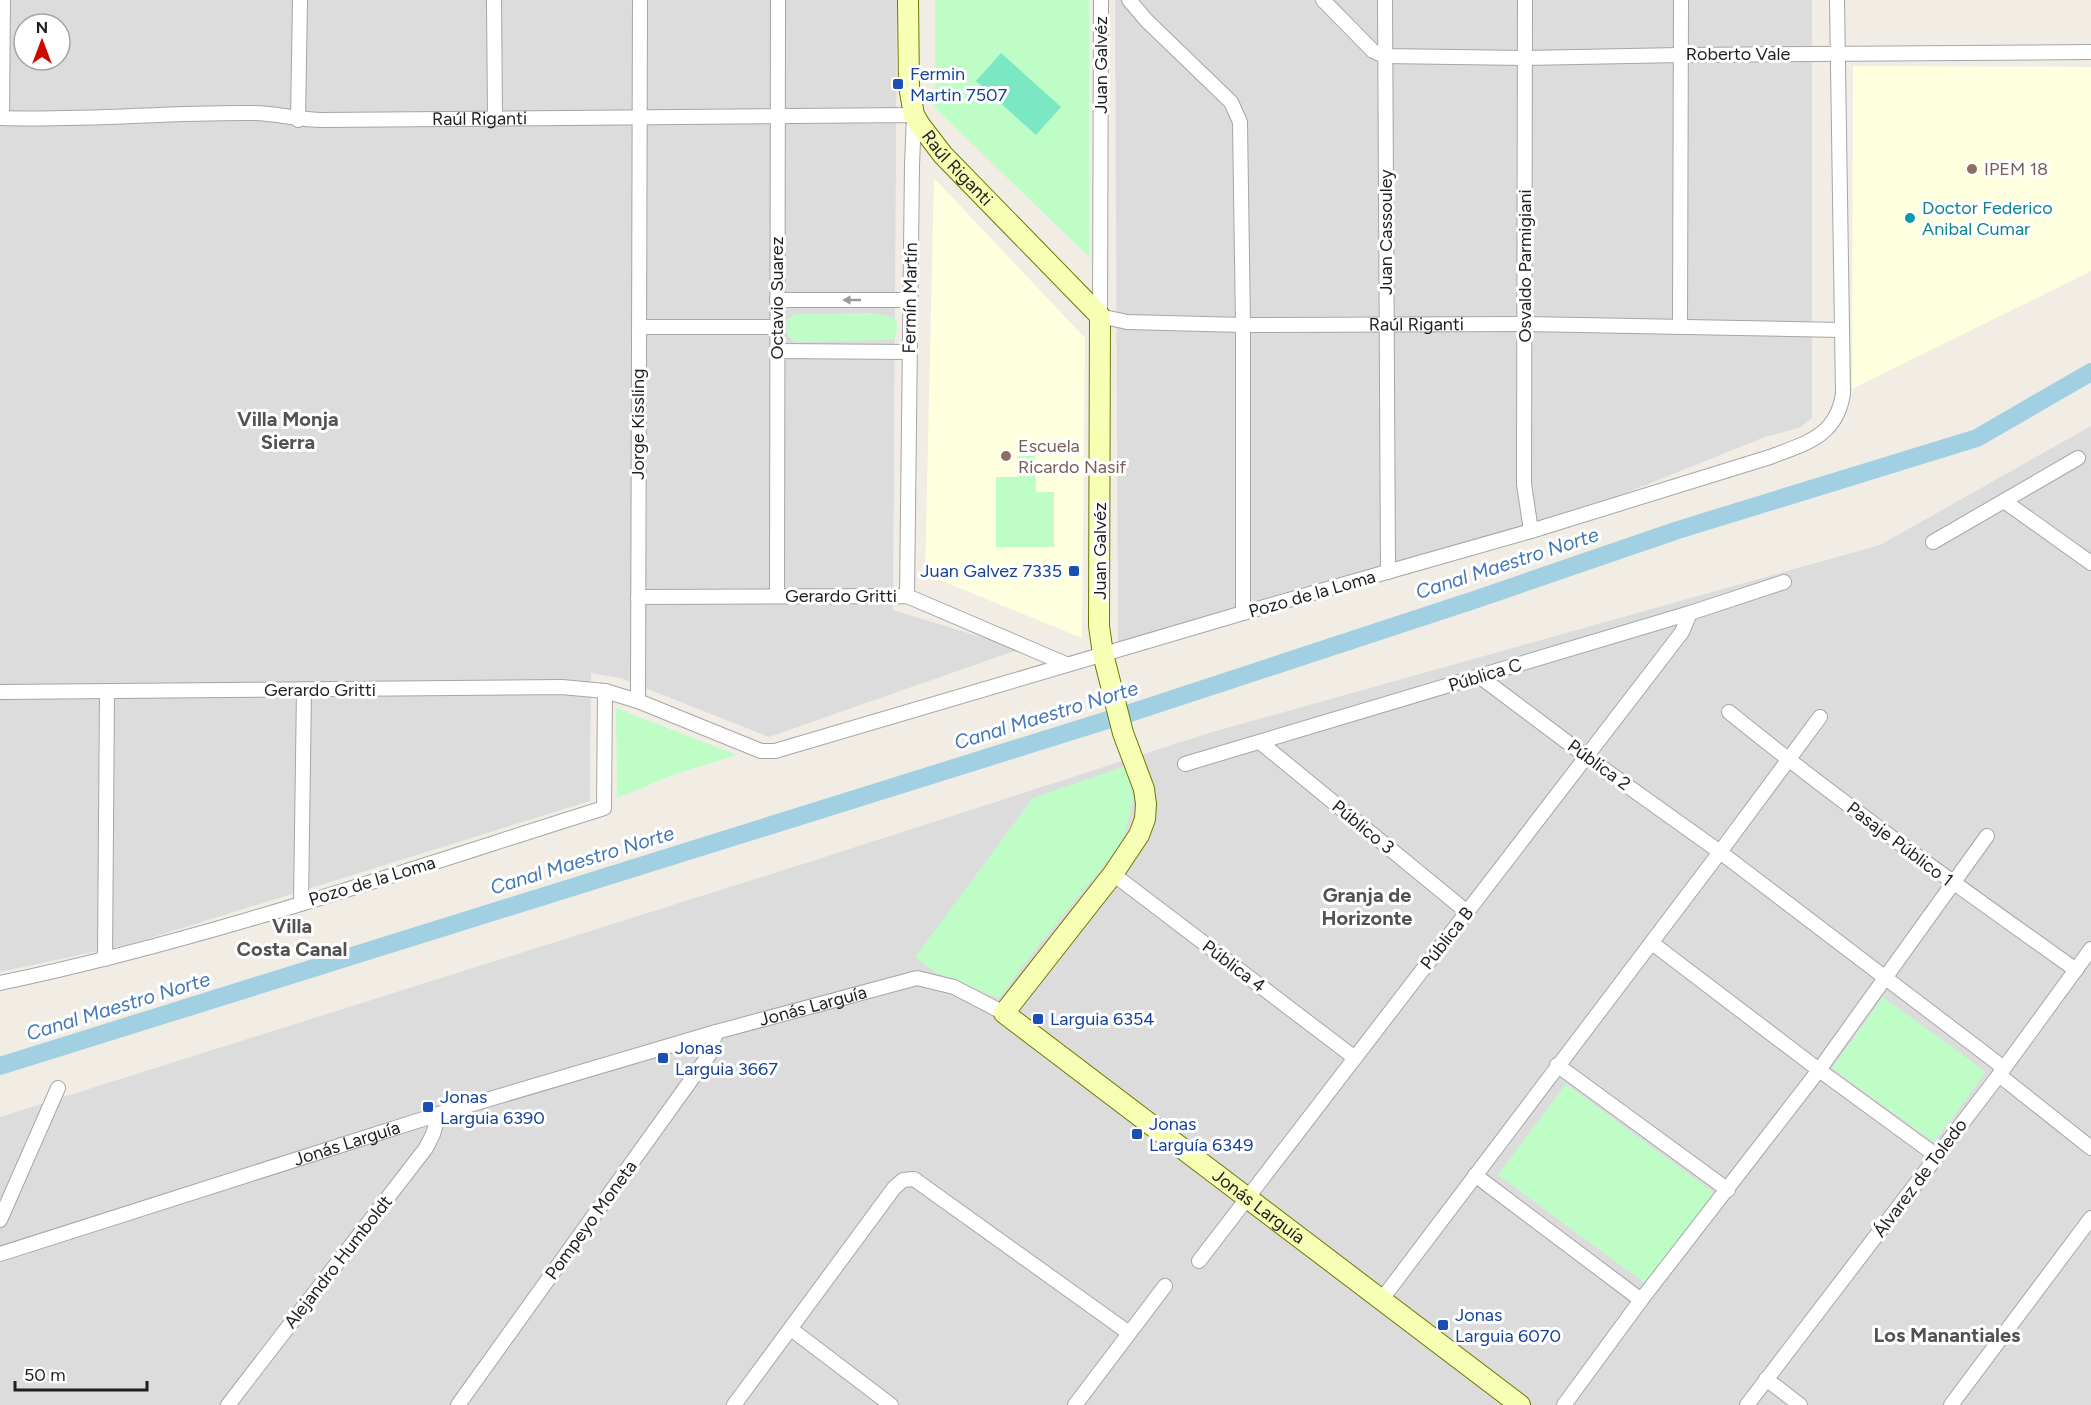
<svg xmlns="http://www.w3.org/2000/svg" width="2091" height="1405" font-family="Figtree,sans-serif">
	<style>
		.residential { fill: #dddcdc; fill-rule: evenodd }
		.education { fill: #fdffdf }
		.park { fill: #befec6 }
		.pitch { fill: #7be7c3 }
		.lines { fill: none; stroke-linecap: round; stroke-linejoin: round }
		.canal { stroke: #a1d0e2; stroke-width: 18 }
		.minor-casing { stroke: #a6a6a6; stroke-width: 16 }
		.secondary-casing { stroke: #687c00; stroke-width: 22 }
		.minor { stroke: #fff; stroke-width: 14 }
		.secondary { stroke: #f7ffb4; stroke-width: 20 }
		.oneway { fill: #9a9a9a }
		.transit-dot { fill: #1a4fb4; stroke: #fff; stroke-width: 2 }
		.education-dot { fill: #8d6e63; stroke: #fff; stroke-width: 2 }
		.culture-dot { fill: #0f9aa8; stroke: #fff; stroke-width: 2 }
		.labels { text-anchor: middle; stroke-width: 6; stroke-linejoin: round; paint-order: stroke }
		.street-label { font-size: 18px; fill: #1f1f1f; stroke: #fff }
		.transit-label { font-size: 18px; fill: #164399; stroke: #fff; text-anchor: start }
		.education-label { font-size: 18px; fill: #785e54; stroke: #fff; text-anchor: start }
		.culture-label { font-size: 18px; fill: #0d838f; stroke: #fff; text-anchor: start }
		.neighbourhood-label { font-size: 20px; font-weight: bold; fill: #525252; stroke: #fff }
		.water-label { font-size: 20px; font-style: italic; fill: #4277b8; stroke: #fff }
	</style>
	<rect width="100%" height="100%" fill="#f1ede4"/>
	<g class="residential">
		<path d="M 0,0 L 897,0 L 893,610 L 1020,649 L 769,737 L 620,678 L 591,673 L 590,801 L 131,944 L 0,972 ZM 24,24 L 60,24 L 60,60 L 24,60 Z"/>
		<polygon points="1115,0 1812,0 1812,418 1799,428 1765,437 1524,534 1118,642"/>
		<polygon points="2091,426 2091,1405 0,1405 0,1117 803,864 1209,733 1880,545"/>
	</g>
	<g class="education">
		<polygon points="1853,66 2091,67 2091,271 1852,389"/>
		<polygon points="934,178 1085,338 1082,638 925,574"/>
	</g>
	<g class="park">
		<polygon points="935,0 1089,0 1089,257 935,108"/>
		<path d="M 873,313 L 893,317 C 899,325 898,332 893,340 L 795,342 C 785,335 785,330 788,319 L 795,314 Z"/>
		<polygon points="1017,456 1035,456 1036,492 1054,492 1054,547 996,547 996,477 1017,477"/>
		<polygon points="616,708 737,755 678,773 617,798"/>
		<polygon points="1128,765 1133,801 1122,843 1041,942 999,998 935,972 915,957 1033,798"/>
		<polygon points="1883,997 1986,1072 1934,1142 1832,1068"/>
		<polygon points="1566,1084 1714,1193 1646,1284 1498,1175"/>
	</g>
	<polygon class="pitch" points="1001,53 1061,107 1036,135 976,81"/>
	<g class="lines">
		<polyline class="canal" points="0,1066 1130,713 1474,600 1678,530 1977,438 2091,372"/>
		<g class="minor-casing">
			<g id="minor">
				<polyline points="494,0 495,118"/>
				<path id="s1" d="M 1101,0 L 1100,316 L 1127,322 L 1243,325 L 1525,324 L 1841,330"/>
				<polyline points="1129,0 1147,21 1231,102 1240,122 1243,325 1243,613"/>
				<polyline points="1323,0 1373,51 1384,56 1525,58 1681,55 2091,52"/>
				<polyline points="1385,0 1388,572"/>
				<polyline points="1525,0 1524,484 1531,531"/>
				<path id="s2" d="M 0,118 C 84,121 169,112 253,113 C 276,113 299,120 322,120 L 914,115 L 912,165 L 907,596"/>
				<polyline points="2,118 3,0"/>
				<polyline points="298,120 300,0"/>
				<polyline points="777,300 910,300"/>
				<polyline points="1680,326 1681,0"/>
				<polyline points="639,327 777,327"/>
				<polyline points="777,351 909,352"/>
				<polyline points="2004,501 2091,563"/>
				<polyline points="1933,542 2078,458"/>
				<polyline points="777,596 778,0"/>
				<polyline points="638,597 907,596 1066,664"/>
				<polyline points="1479,676 1587,757 1720,852 2004,1068"/>
				<path d="M 0,692 L 562,687 L 605,691 L 638,701 L 761,751 L 775,751 L 1243,613 L 1531,531 L 1770,457 C 1806,443 1836,437 1843,394 L 1837,0"/>
				<polyline points="638,701 640,0"/>
				<path d="M 1729,712 C 1841,803 1958,886 2076,970"/>
				<polyline points="1260,742 1467,912"/>
				<polyline points="1185,764 1690,613 1784,582"/>
				<polyline points="1113,874 1355,1058"/>
				<polyline points="301,903 304,690"/>
				<polyline points="1652,943 1819,1070 1937,1156"/>
				<polyline points="105,959 107,691"/>
				<path d="M 0,983 C 205,940 404,871 604,808 L 605,691"/>
				<polyline points="1557,1065 1728,1190"/>
				<polyline points="1999,1075 2091,1148"/>
				<polyline points="1475,1175 1641,1300"/>
				<polyline points="0,1220 58,1088"/>
				<path id="s3" d="M 0,1254 L 439,1114 L 716,1032 L 917,978 L 954,987 L 1004,1013"/>
				<polyline points="1199,1261 1682,632 1690,613"/>
				<polyline points="1382,1299 1720,852 1820,717"/>
				<polyline points="791,1329 891,1405"/>
				<polyline points="1766,1379 1800,1405"/>
				<polyline points="228,1405 426,1148 433,1134 439,1114"/>
				<polyline points="458,1405 709,1055 716,1032"/>
				<polyline points="734,1405 894,1188 903,1180 914,1179 1129,1333"/>
				<polyline points="1075,1405 1165,1286"/>
				<polyline points="1564,1405 1641,1300 1819,1070 1987,836"/>
				<polyline points="1747,1405 1999,1075 2091,949"/>
				<polyline points="1951,1405 2091,1218"/>
			</g>
		</g>
		<g class="secondary-casing">
			<g id="secondary">
				<path id="s4" d="M 908,0 L 909,86 L 914,115 L 920,125 L 943,155 L 1100,316 L 1099,626 L 1103,654 L 1123,733 L 1144,789 L 1146,804 L 1145,819 L 1139,835 L 1113,874 L 1004,1013 L 1520,1405"/>
			</g>
		</g>
		<use href="#minor" class="minor"/>
		<use href="#secondary" class="secondary"/>
	</g>
	<defs><path id="oneway-solid" d="M-6-.8H1V-3.2L6.5 0L1 3.2V.8H-6Z" transform="scale(1.5)"/></defs>
	<use class="oneway" href="#oneway-solid" transform="translate(852 300) rotate(-180)"/>
	<g class="transit-dot">
		<rect x="892" y="78" width="12" height="12" rx="3"/>
		<rect x="1068" y="565" width="12" height="12" rx="3"/>
		<rect x="1032" y="1013" width="12" height="12" rx="3"/>
		<rect x="657" y="1052" width="12" height="12" rx="3"/>
		<rect x="422" y="1101" width="12" height="12" rx="3"/>
		<rect x="1131" y="1128" width="12" height="12" rx="3"/>
		<rect x="1437" y="1319" width="12" height="12" rx="3"/>
	</g>
	<g class="education-dot">
		<circle cx="1972" cy="169" r="6"/>
		<circle cx="1006" cy="456" r="6"/>
	</g>
	<circle class="culture-dot" cx="1910" cy="218" r="6"/>
	<g class="labels">
		<g class="street-label">
			<text x="1738" y="60">Roberto Vale</text>
			<text transform="translate(1101 65) rotate(-90)" y="6">Juan Galvéz</text>
			<text dy="6" stroke="none"><textPath href="#s2" startOffset="480">Raúl Riganti</textPath></text>
			<text dy="6" stroke="none"><textPath href="#s4" startOffset="184">Raúl Riganti</textPath></text>
			<text transform="translate(1386 232) rotate(-90)" y="6">Juan Cassouley</text>
			<text transform="translate(1525 266) rotate(-90)" y="6">Osvaldo Parmigiani</text>
			<text transform="translate(777 298) rotate(-90)" y="6">Octavio Suarez</text>
			<text transform="translate(910 298) rotate(-89)" y="6">Fermín Martín</text>
			<text dy="6" stroke="none"><textPath href="#s1" startOffset="633">Raúl Riganti</textPath></text>
			<text transform="translate(638 424) rotate(-90)" y="6">Jorge Kissling</text>
			<text transform="translate(1100 551) rotate(-90)" y="6">Juan Galvéz</text>
			<text transform="translate(1312 594) rotate(-16)" y="6">Pozo de la Loma</text>
			<text x="841" y="602">Gerardo Gritti</text>
			<text transform="translate(1485 675) rotate(-17)" y="6">Pública C</text>
			<text x="320" y="696">Gerardo Gritti</text>
			<text transform="translate(1599 765) rotate(36)" y="6">Pública 2</text>
			<text transform="translate(1363 827) rotate(39)" y="6">Público 3</text>
			<text transform="translate(1900 844) rotate(37)" y="6">Pasaje Público 1</text>
			<text transform="translate(372 881) rotate(-17)" y="6">Pozo de la Loma</text>
			<text transform="translate(1447 938) rotate(-52)" y="6">Pública B</text>
			<text transform="translate(1234 966) rotate(37)" y="6">Pública 4</text>
			<text dy="6" stroke="none"><textPath href="#s3" startOffset="850">Jonás Larguía</textPath></text>
			<text dy="6" stroke="none"><textPath href="#s3" startOffset="364">Jonás Larguía</textPath></text>
			<text transform="translate(1920 1178) rotate(-53)" y="6">Álvarez de Toledo</text>
			<text dy="6" stroke="none"><textPath href="#s4" startOffset="1460">Jonás Larguía</textPath></text>
			<text transform="translate(591 1220) rotate(-54)" y="6">Pompeyo Moneta</text>
			<text transform="translate(338 1262) rotate(-52)" y="6">Alejandro Humboldt</text>
		</g>
		<g class="transit-label">
			<text x="910" y="80">Fermin<tspan x="910" dy="21">Martin 7507</tspan></text>
			<text x="1062" y="577" text-anchor="end">Juan Galvez 7335</text>
			<text x="1050" y="1025">Larguia 6354</text>
			<text x="675" y="1054">Jonas<tspan x="675" dy="21">Larguia 3667</tspan></text>
			<text x="440" y="1103">Jonas<tspan x="440" dy="21">Larguia 6390</tspan></text>
			<text x="1149" y="1130">Jonas<tspan x="1149" dy="21">Larguía 6349</tspan></text>
			<text x="1455" y="1321">Jonas<tspan x="1455" dy="21">Larguia 6070</tspan></text>
		</g>
		<g class="education-label">
			<text x="1984" y="175">IPEM 18</text>
			<text x="1018" y="452">Escuela<tspan x="1018" dy="21">Ricardo Nasif</tspan></text>
		</g>
		<g class="culture-label">
			<text x="1922" y="214">Doctor Federico<tspan x="1922" dy="21">Anibal Cumar</tspan></text>
		</g>
		<g class="neighbourhood-label">
			<text x="288" y="426">Villa Monja<tspan x="288" dy="23">Sierra</tspan></text>
			<text x="1367" y="902">Granja de<tspan x="1367" dy="23">Horizonte</tspan></text>
			<text x="292" y="933">Villa<tspan x="292" dy="23">Costa Canal</tspan></text>
			<text x="1947" y="1342">Los Manantiales</text>
		</g>
		<g class="water-label">
			<text transform="translate(1507 563) rotate(-18)" y="7">Canal Maestro Norte</text>
			<text transform="translate(1046 715) rotate(-17)" y="7">Canal Maestro Norte</text>
			<text transform="translate(582 860) rotate(-17)" y="7">Canal Maestro Norte</text>
			<text transform="translate(118 1006) rotate(-17)" y="7">Canal Maestro Norte</text>
		</g>
	</g>
	<g transform="translate(42 42)"><circle r="28" fill="#ffffff" stroke="#a5a5a5" stroke-width="1.5"/>
	<path d="M0-4.5L10 22L0 15L-10 22Z" fill="#ce0a00"/>
	<text y="-9" font-size="16" font-weight="bold" text-anchor="middle" fill="#1f1f1f">N</text>
	</g>
	<path d="M15 1381v9h132v-9" fill="none" stroke="#1f1f1f" stroke-width="3"/>
	<text x="24" y="1381" font-size="18" fill="#1f1f1f" stroke="#ffffff" stroke-width="4.5" paint-order="stroke">50 m</text>
</svg>
